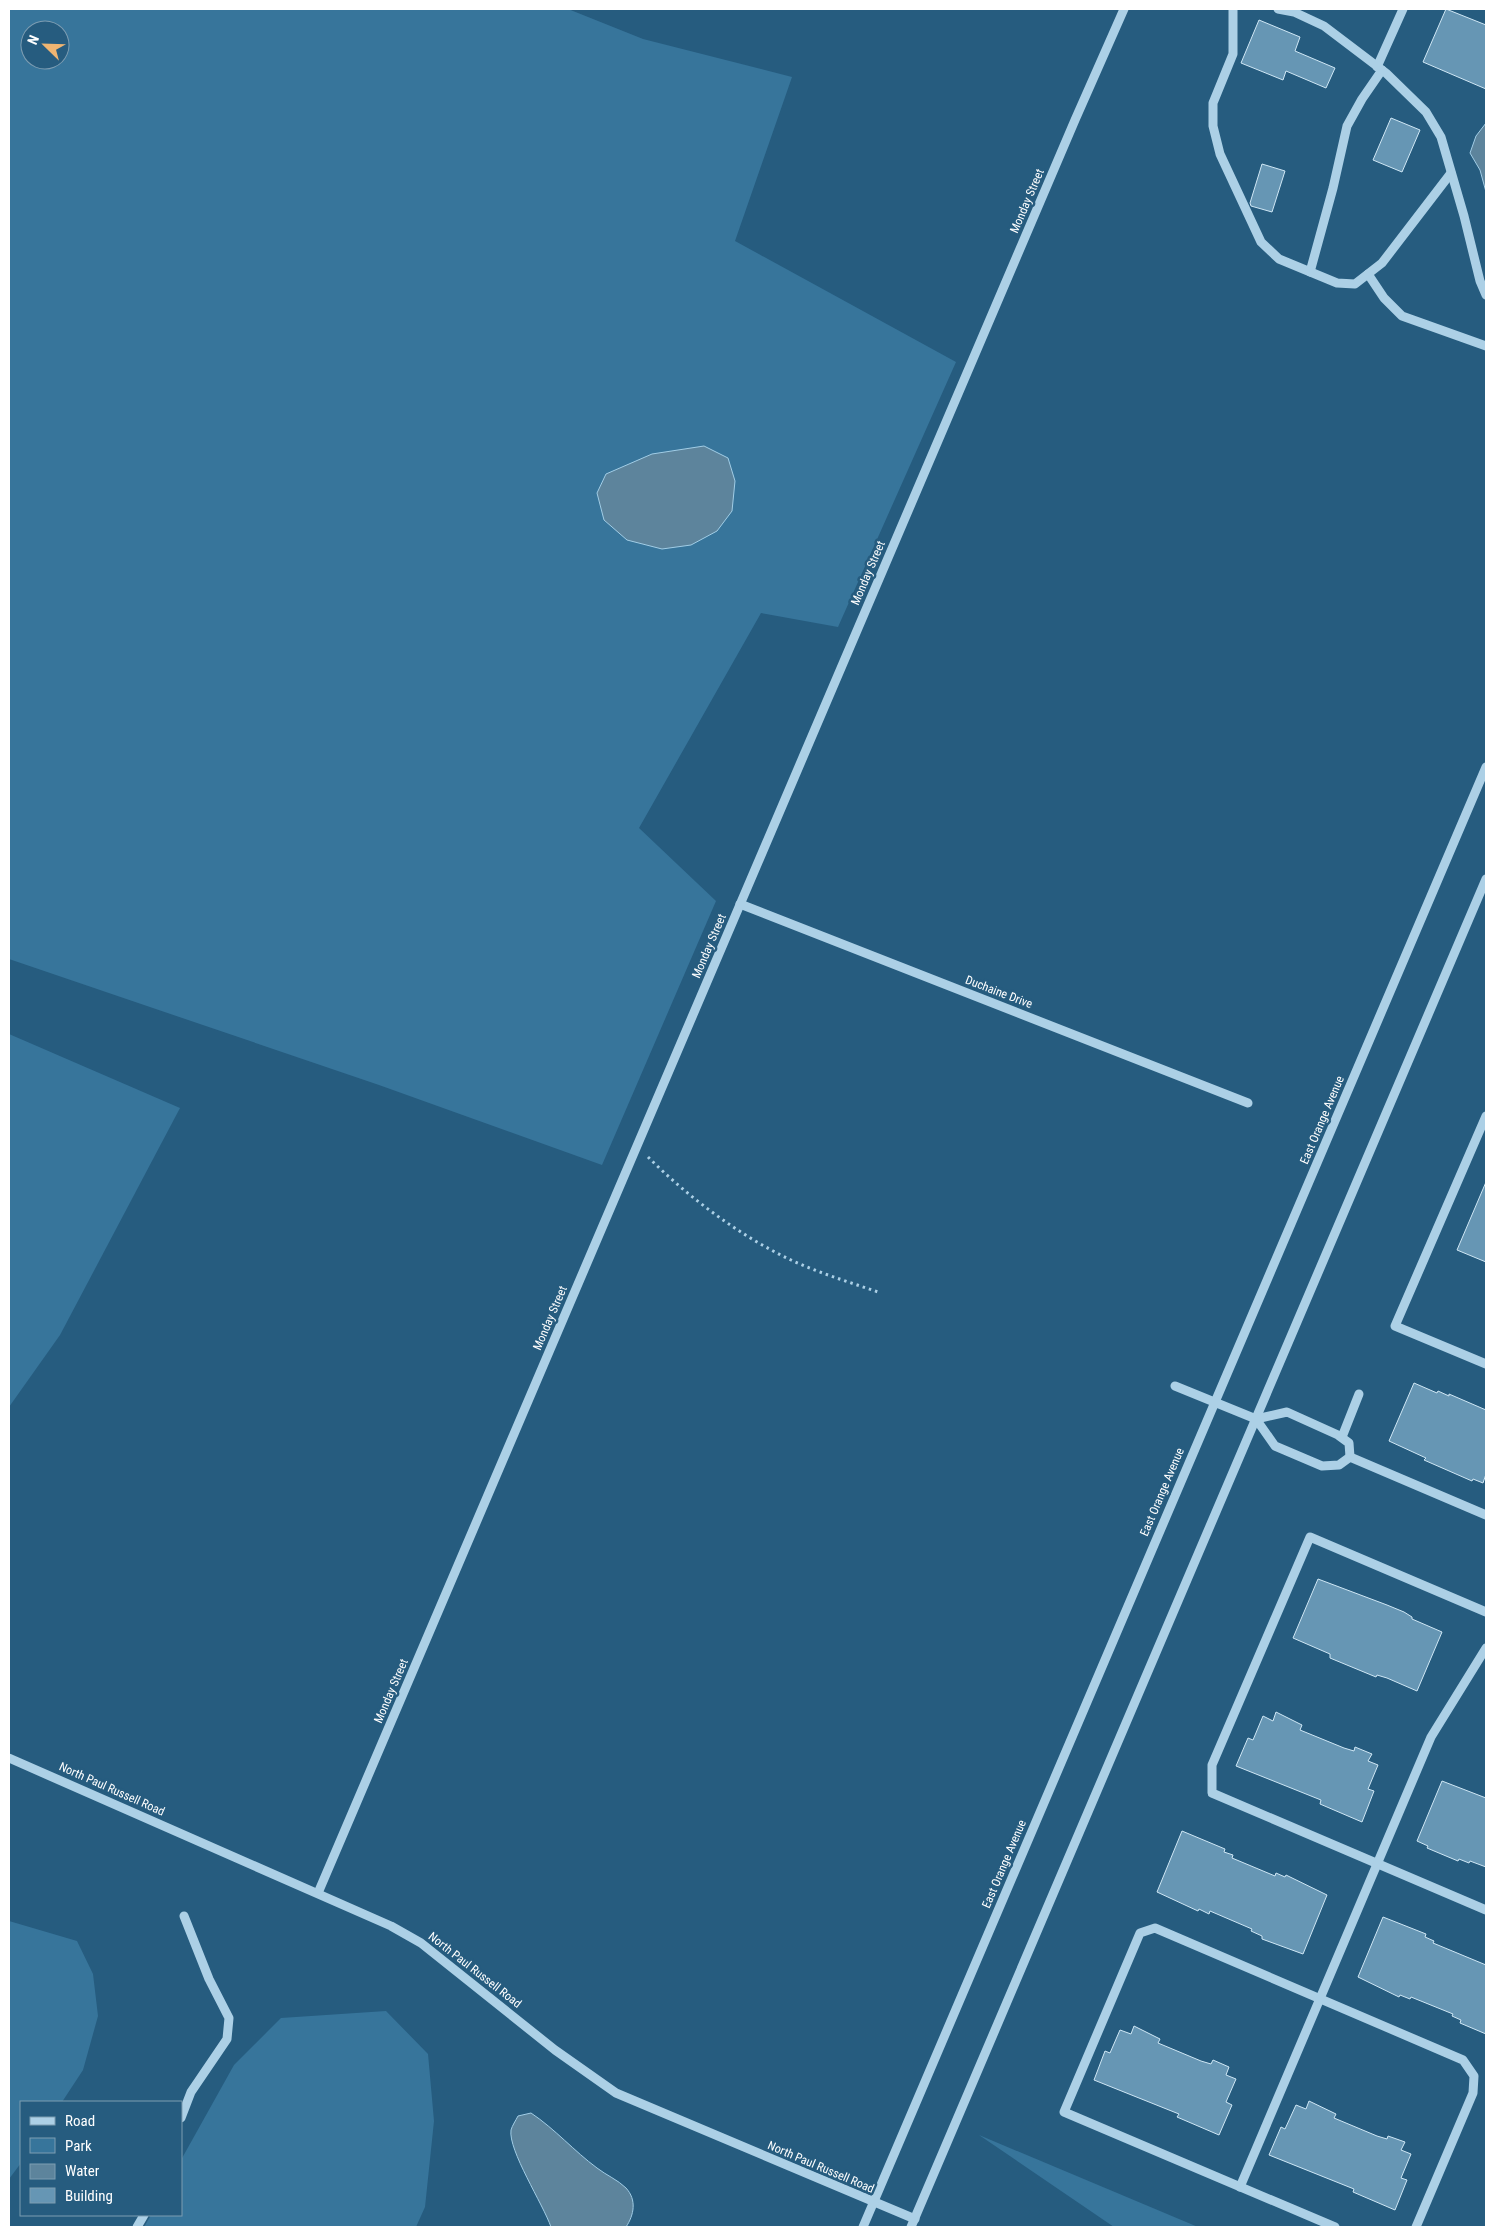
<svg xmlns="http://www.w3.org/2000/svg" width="1495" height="2236" font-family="'Roboto Condensed',sans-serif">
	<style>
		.green { fill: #37759b; fill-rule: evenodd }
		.water { fill: #5d849c; stroke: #a1cde6 }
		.building { fill: #6696b4; stroke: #cfe7f5 }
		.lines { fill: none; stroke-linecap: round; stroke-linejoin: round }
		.path { stroke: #acd0e6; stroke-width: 3; stroke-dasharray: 2.5 4; stroke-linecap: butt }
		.minor { stroke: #acd0e6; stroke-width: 9 }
		.labels { text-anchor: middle; stroke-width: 5; stroke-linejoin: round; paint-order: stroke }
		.street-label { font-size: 12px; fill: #fff; stroke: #265c7f }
	</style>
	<rect width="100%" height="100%" fill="#265c7f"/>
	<g class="green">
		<path d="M 9,9 L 568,9 L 643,39 L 792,77 L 735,241 L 956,362 L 838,627 L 761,613 L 639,828 L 716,901 L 602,1165 L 379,1085 L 9,959 ZM 30,30 L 60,30 L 60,60 L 30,60 Z"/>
		<polygon points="9,1034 180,1108 60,1335 9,1407"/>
		<polygon points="9,1921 77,1941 93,1974 98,2016 83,2070 62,2102 21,2102 21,2163 9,2179"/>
		<polygon points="386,2011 428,2054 434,2121 425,2207 416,2227 144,2227 151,2215 181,2215 181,2160 234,2065 281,2018"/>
		<polygon points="979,2135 1198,2227 1114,2227"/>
	</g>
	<g class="water">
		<polygon points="1486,123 1486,192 1480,170 1470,153 1476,136"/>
		<polygon points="704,446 728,458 735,481 732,511 717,531 691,545 662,549 627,540 604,520 597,493 606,474 652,454"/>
		<path d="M 531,2113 C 555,2129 574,2151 597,2168 C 606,2175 618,2180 626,2188 C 637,2200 634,2215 626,2227 L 551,2227 C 543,2204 508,2150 511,2130 C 512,2126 516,2120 518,2116 Z"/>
	</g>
	<g class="building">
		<polygon points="1446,9 1486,25 1486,89 1423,62"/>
		<polygon points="1259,20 1300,37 1295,51 1335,68 1326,88 1286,71 1283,80 1241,63"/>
		<polygon points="1391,118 1420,130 1402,172 1373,160"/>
		<polygon points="1262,164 1285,171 1272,212 1251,206 1250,203"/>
		<polygon points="1486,1182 1486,1262 1457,1250"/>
		<polygon points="1414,1383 1437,1393 1438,1391 1449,1396 1449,1394 1486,1410 1486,1474 1483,1483 1473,1479 1472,1481 1424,1460 1426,1458 1389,1441"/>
		<polygon points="1318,1579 1387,1605 1404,1612 1412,1617 1412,1619 1442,1632 1417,1691 1387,1678 1377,1675 1376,1677 1330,1658 1330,1654 1293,1638"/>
		<polygon points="1276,1712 1302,1725 1300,1730 1344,1748 1354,1751 1355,1747 1372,1754 1368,1761 1378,1765 1368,1789 1374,1791 1362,1822 1320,1804 1321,1800 1236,1766 1248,1738 1253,1740 1263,1716 1273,1721"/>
		<polygon points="1442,1781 1486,1798 1486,1867 1470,1861 1469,1863 1459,1859 1458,1861 1427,1848 1428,1846 1417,1841"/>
		<polygon points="1182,1831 1225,1849 1224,1852 1233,1855 1232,1858 1275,1876 1276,1873 1285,1877 1286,1875 1327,1895 1303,1954 1262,1939 1262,1936 1251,1931 1252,1929 1210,1911 1209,1914 1199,1909 1198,1911 1157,1892"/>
		<polygon points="1383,1917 1426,1934 1425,1937 1434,1941 1433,1943 1486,1965 1486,2034 1460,2023 1461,2020 1452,2016 1453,2014 1411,1997 1410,1999 1400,1995 1399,1997 1358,1977"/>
		<polygon points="1134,2026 1160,2039 1158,2043 1201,2061 1211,2064 1213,2060 1229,2067 1226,2075 1236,2079 1226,2102 1232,2105 1219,2135 1177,2117 1179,2114 1094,2080 1105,2051 1110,2053 1120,2030 1131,2034"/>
		<polygon points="1309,2101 1336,2114 1334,2118 1377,2136 1387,2139 1388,2136 1405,2142 1401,2150 1411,2154 1401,2178 1407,2180 1395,2210 1353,2192 1354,2189 1269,2155 1281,2127 1285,2129 1296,2105 1306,2109"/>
	</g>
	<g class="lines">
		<path class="path" d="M 648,1157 C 688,1197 740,1236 791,1260 C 819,1273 849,1282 878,1292"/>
		<g class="minor">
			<polyline points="1233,9 1233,54 1213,103 1213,126 1220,154 1261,242 1279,259 1337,283 1355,284 1382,263 1451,173"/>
			<polyline points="1278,9 1294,12 1324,26 1386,73 1426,112 1441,137 1464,216 1480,281 1486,295"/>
			<polyline points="1377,67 1403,9"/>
			<polyline points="1310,272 1333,188 1347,126 1362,99 1382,70"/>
			<polyline points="1368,274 1384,298 1402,316 1486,346"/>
			<polyline points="740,904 1248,1103"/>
			<polyline points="1486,1116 1395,1326 1486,1364"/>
			<polyline points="1175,1386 1256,1419 1275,1446 1322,1466 1339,1465 1350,1457"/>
			<polyline points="1256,1419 1287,1412 1338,1435 1349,1443 1350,1457"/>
			<polyline points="1342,1437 1359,1394"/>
			<polyline points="1350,1457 1486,1515"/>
			<polyline points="1486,1612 1310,1537 1212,1765 1212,1793 1486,1910"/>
			<polyline points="9,1758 391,1926 421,1943 555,2050 616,2093 915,2219"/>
			<polyline points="318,1893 1075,120 1124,9"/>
			<polyline points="181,2118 191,2092 227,2039 229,2018 209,1979 184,1916"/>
			<polyline points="1240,2187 1431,1737 1486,1648"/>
			<polyline points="137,2227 144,2215"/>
			<polyline points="863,2227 1486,767"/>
			<polyline points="911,2227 1486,879"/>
			<polyline points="1335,2227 1064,2112 1140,1933 1155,1928 1463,2060 1474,2076 1473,2093 1416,2227"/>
		</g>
	</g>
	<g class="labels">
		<g class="street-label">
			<text transform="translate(1027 201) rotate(-67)" y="4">Monday Street</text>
			<text transform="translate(868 573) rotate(-67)" y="4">Monday Street</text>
			<text transform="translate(709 946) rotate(-67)" y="4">Monday Street</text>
			<text transform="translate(999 992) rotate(21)" y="4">Duchaine Drive</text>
			<text transform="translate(1322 1120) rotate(-67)" y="4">East Orange Avenue</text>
			<text transform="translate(550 1318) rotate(-67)" y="4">Monday Street</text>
			<text transform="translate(1162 1492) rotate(-67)" y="4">East Orange Avenue</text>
			<text transform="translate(391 1691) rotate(-67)" y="4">Monday Street</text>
			<text transform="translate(112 1789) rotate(24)" y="4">North Paul Russell Road</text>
			<text transform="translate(1004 1864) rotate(-67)" y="4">East Orange Avenue</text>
			<text transform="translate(475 1970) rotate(38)" y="4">North Paul Russell Road</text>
			<text transform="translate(821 2167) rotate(23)" y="4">North Paul Russell Road</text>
		</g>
	</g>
	<rect width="1495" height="2236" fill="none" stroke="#ffffff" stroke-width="20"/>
	<rect x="20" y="2101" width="162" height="115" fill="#265c7f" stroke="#7d9db2"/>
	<rect x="30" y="2117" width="25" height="8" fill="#acd0e6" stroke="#7d9db2"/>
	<text x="65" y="2126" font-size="15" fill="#ffffff">Road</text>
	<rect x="30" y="2138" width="25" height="15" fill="#37759b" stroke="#7d9db2"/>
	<text x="65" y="2151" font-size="15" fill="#ffffff">Park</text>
	<rect x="30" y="2164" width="25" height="15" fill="#5d849c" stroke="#7d9db2"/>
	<text x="65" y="2176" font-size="15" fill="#ffffff">Water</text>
	<rect x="30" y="2188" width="25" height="15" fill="#6696b4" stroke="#7d9db2"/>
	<text x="65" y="2201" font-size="15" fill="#ffffff">Building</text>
	<g transform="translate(45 45) rotate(293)"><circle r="24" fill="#265c7f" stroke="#7d9db2"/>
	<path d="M0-4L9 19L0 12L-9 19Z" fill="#efb572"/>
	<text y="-8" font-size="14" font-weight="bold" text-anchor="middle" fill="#ffffff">N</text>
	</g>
</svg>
